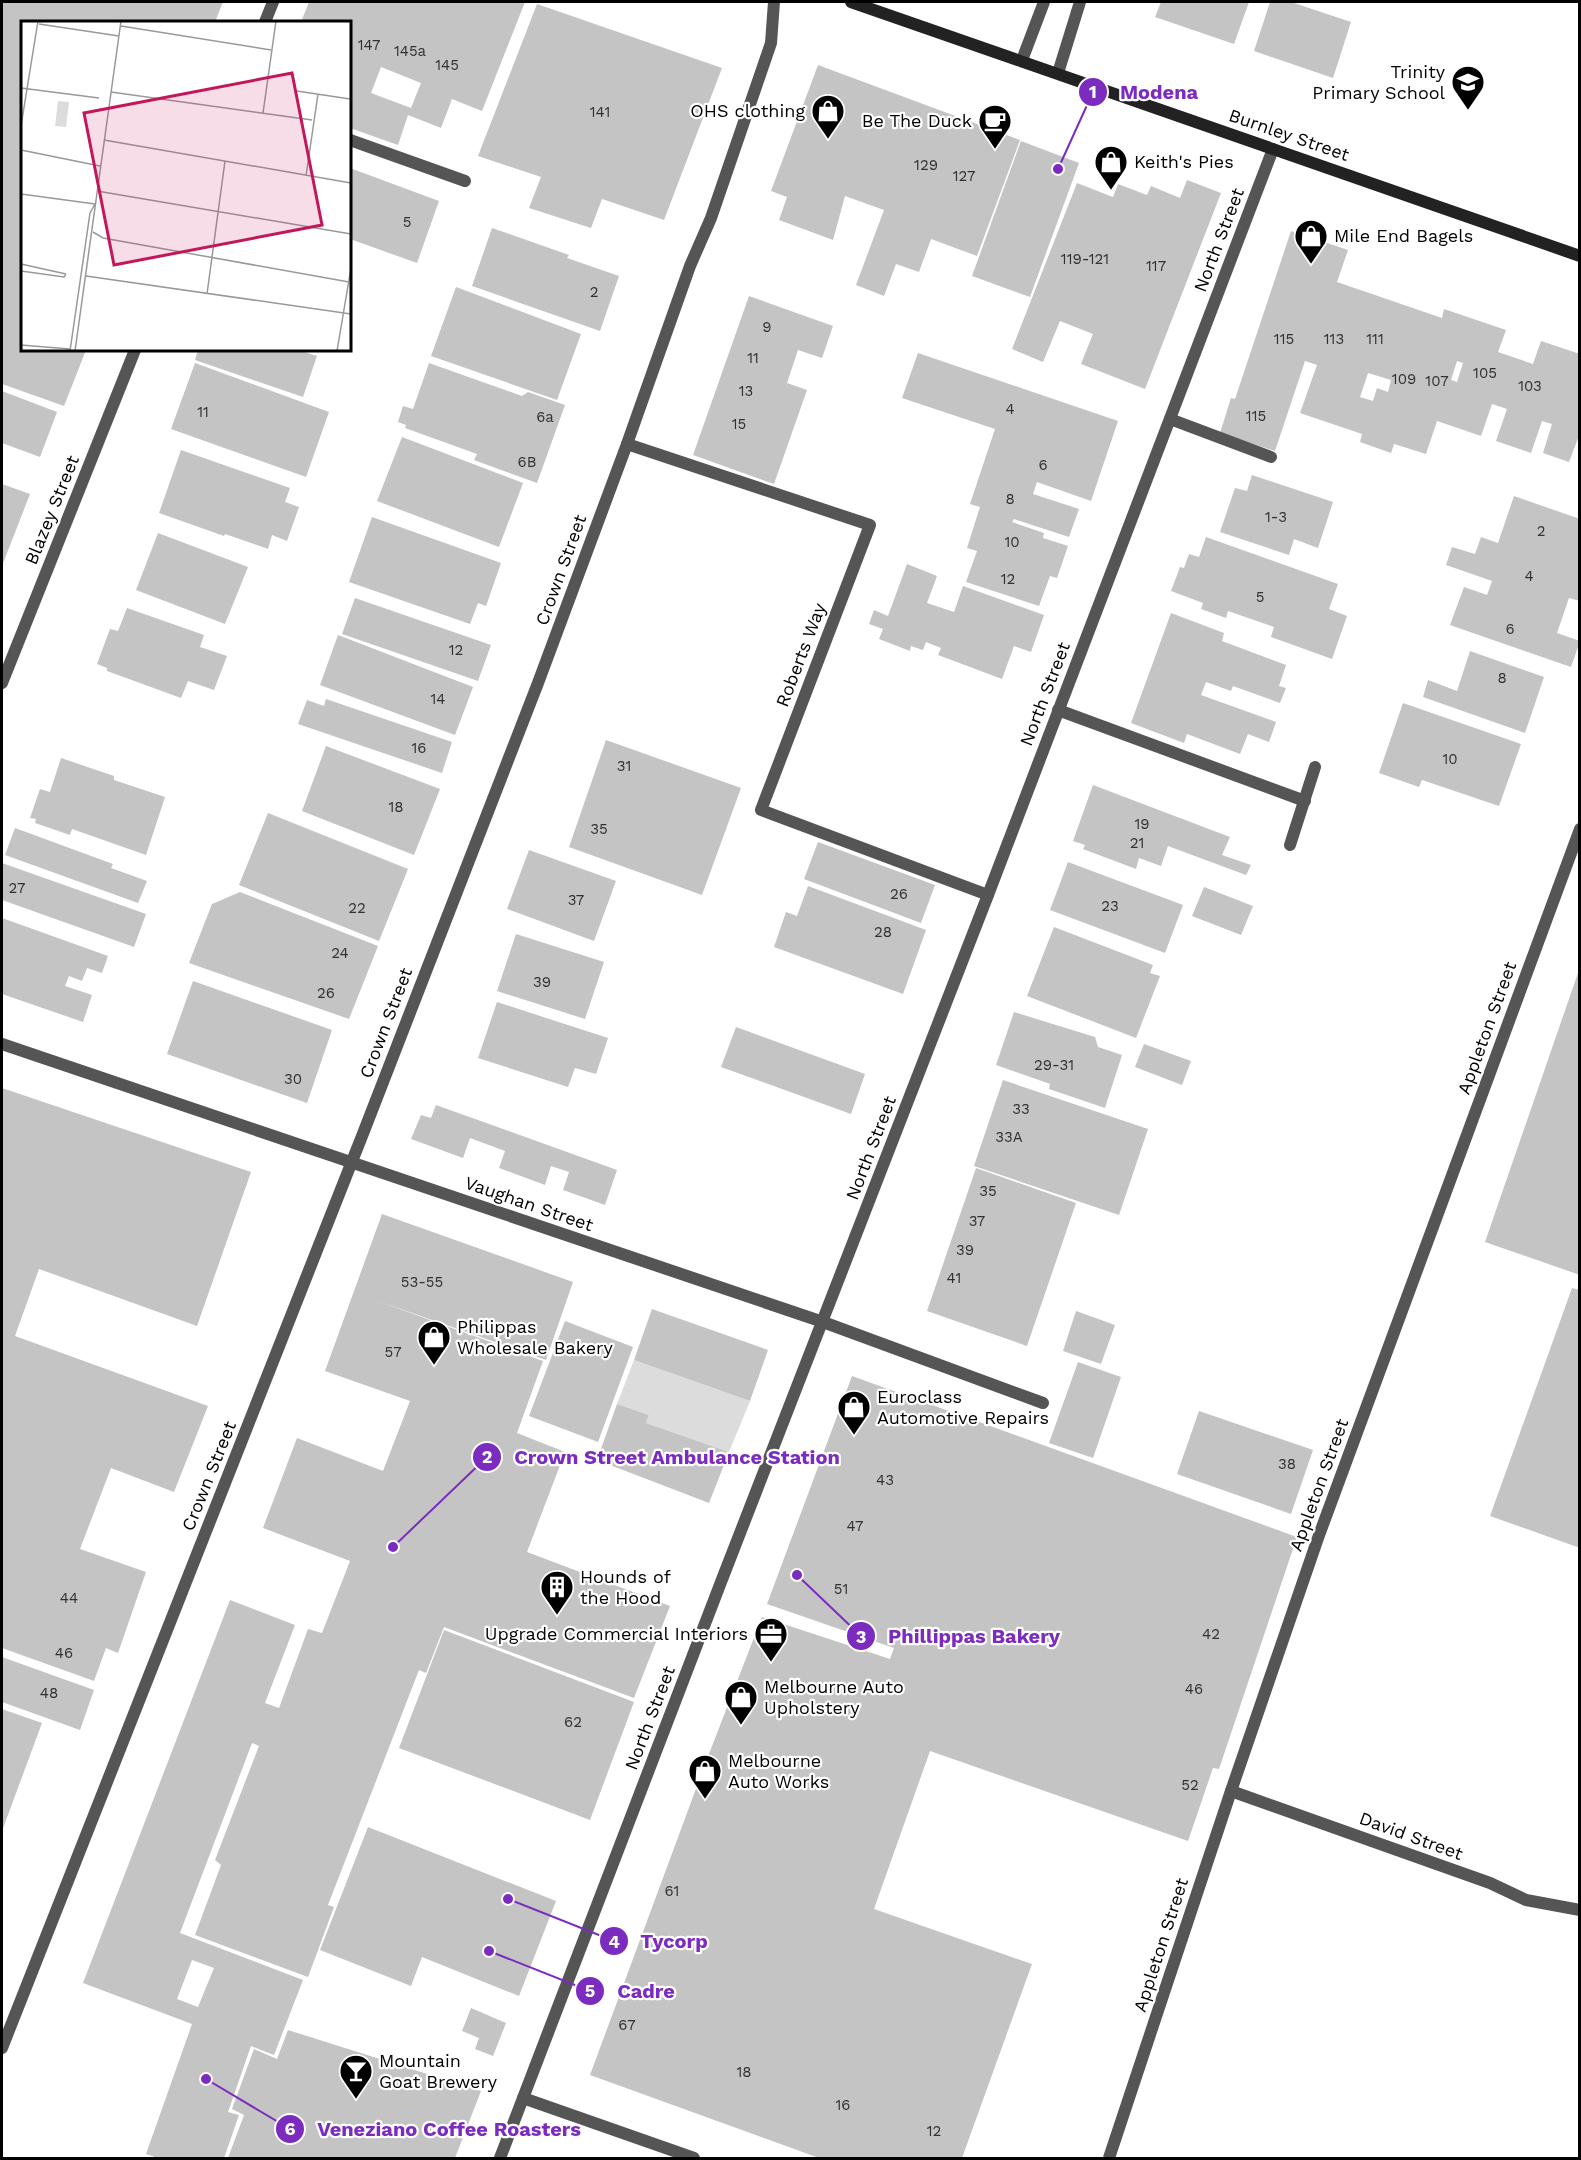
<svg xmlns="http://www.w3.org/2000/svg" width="1581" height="2160" font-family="'Work Sans',sans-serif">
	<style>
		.green { fill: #dcdcdc }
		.building { fill: #c4c4c4; fill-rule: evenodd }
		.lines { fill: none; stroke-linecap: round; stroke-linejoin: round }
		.lane { stroke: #555; stroke-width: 12 }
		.street { stroke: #555; stroke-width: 12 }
		.secondary { stroke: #222; stroke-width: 12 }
		.labels { text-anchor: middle; stroke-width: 4.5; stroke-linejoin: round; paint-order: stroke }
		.number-label { font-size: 15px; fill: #313131 }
		.poi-label { font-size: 18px; fill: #000; stroke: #fff; text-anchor: start }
		.street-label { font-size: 18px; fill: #000; stroke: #fff }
		.inset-road { fill: none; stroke: #999; stroke-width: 1.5 }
		.view { fill: #c2185b; fill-opacity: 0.15; stroke: #c2185b; stroke-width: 3 }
		.inset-edge { fill: none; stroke: #000; stroke-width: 3 }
		.leader { fill: none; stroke: #7b2cbf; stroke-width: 2 }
		.callout-dot { fill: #7b2cbf; stroke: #fff; stroke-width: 2 }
		.mark-label { font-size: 18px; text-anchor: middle; font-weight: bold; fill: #fff }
		.callout-label { font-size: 20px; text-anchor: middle; font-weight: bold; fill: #7b2cbf; stroke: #fff; stroke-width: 4.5; stroke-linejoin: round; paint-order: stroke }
	</style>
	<rect width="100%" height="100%" fill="#fff"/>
	<polygon class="green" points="634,1360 750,1401 729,1452 646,1423 649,1415 617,1404"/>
	<g class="building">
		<polygon points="2,2 223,2 215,22 22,22 22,350 86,350 64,406 2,384"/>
		<path d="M 309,2 L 525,2 L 482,111 L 452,99 L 441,128 L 408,115 L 398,145 L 350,128 L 350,22 L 301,22 ZM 381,67 L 421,83 L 411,108 L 371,93 Z"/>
		<polygon points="1161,2 1249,2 1234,44 1155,17"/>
		<polygon points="1270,2 1291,2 1351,22 1333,78 1254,51"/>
		<polygon points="537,4 722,68 664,220 602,199 591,228 529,208 541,177 478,156"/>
		<polygon points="818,65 1020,140 977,256 931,239 919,272 896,264 884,296 856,285 884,210 845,196 833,240 779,220 787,197 771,191"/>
		<polygon points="1021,141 1079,163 1030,297 972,276"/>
		<polygon points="350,168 439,201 417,263 350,239"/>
		<polygon points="1187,180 1221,193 1145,389 1081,364 1093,334 1060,321 1043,362 1012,349 1077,183 1113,197 1118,184 1147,195 1151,186 1180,198"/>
		<polygon points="492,228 569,255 567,258 619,276 600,331 472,286"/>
		<path d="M 1291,231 L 1348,250 L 1337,282 L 1442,318 L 1444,309 L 1506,330 L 1498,352 L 1533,364 L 1541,341 L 1580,354 L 1580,433 L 1569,462 L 1543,453 L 1552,424 L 1542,421 L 1531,453 L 1496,441 L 1507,409 L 1492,404 L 1481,436 L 1437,421 L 1426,454 L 1394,444 L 1391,453 L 1360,442 L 1362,434 L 1300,413 L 1317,365 L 1305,361 L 1275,451 L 1220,433 L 1231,398 L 1235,399 ZM 1457,361 L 1463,363 L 1457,382 L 1451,380 ZM 1368,373 L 1391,380 L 1388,392 L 1377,388 L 1373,401 L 1360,397 Z"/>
		<polygon points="456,287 581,334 557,400 431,356"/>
		<polygon points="749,296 833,326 822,358 798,350 787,383 807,390 774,484 693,455"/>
		<polygon points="198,350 298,350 317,356 303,397 195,360"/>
		<polygon points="918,353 1118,421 1091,501 1037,482 1033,494 1079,509 1069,537 1014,519 1012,522 1044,533 1043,538 1068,546 1057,578 1050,576 1039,606 966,582 977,551 967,548 980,507 970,504 995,429 902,398"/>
		<polygon points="195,363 329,412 306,477 171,429"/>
		<polygon points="429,363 522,396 528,392 565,405 537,483 474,460 477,454 405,428 406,425 398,422 403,406 413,409"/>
		<polygon points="2,391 57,412 40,457 2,443"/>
		<polygon points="402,437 523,483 499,547 377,501"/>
		<polygon points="181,450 290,488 285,502 299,507 287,541 272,535 268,549 225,534 224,536 159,513"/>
		<polygon points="1252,475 1333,502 1318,548 1294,539 1289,555 1220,532 1235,488 1247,491"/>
		<polygon points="2,484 30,494 2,566"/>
		<polygon points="1514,496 1580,519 1580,601 1569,598 1557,633 1580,641 1571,667 1450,625 1464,587 1487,595 1492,581 1446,565 1452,547 1475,554 1481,537 1498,543"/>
		<polygon points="372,517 501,563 486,606 478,603 470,624 349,582"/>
		<polygon points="158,533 248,567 225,624 136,590"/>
		<polygon points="1206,537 1338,584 1329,609 1347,616 1332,659 1271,637 1274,627 1228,611 1226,618 1201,609 1203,603 1171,591 1180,567 1184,568 1189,554 1199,557"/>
		<polygon points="907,564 937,576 927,603 954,612 963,586 1044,615 1031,652 1014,646 1002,679 938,655 941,648 926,642 923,650 911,646 910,651 879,639 883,629 869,624 874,610 888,616"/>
		<polygon points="355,598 491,645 478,681 342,634"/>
		<polygon points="127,608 204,635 200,647 227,656 214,690 188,681 181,698 107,671 107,668 97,664 110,629 118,631"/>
		<polygon points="1171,613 1224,633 1222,641 1286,665 1279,686 1286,688 1280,703 1233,686 1231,691 1206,682 1201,695 1276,722 1269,742 1248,734 1240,754 1187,734 1184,743 1131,723"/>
		<polygon points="338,635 473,687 455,735 320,685"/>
		<polygon points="1470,651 1544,677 1525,733 1423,697 1428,680 1457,691"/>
		<polygon points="326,699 452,742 442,773 298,724 307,700 324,706"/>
		<polygon points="1403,703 1521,744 1499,806 1422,780 1419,787 1379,773"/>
		<polygon points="606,740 741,788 702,895 569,847"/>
		<polygon points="326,746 440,789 414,855 302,811"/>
		<polygon points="61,758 114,776 114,780 165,797 146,855 72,829 70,835 35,823 36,819 30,818 40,789 50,792"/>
		<polygon points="1093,785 1230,837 1222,855 1251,865 1246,875 1168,846 1161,866 1139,858 1136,869 1083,849 1085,845 1073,841"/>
		<polygon points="268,813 408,869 379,941 239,885"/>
		<polygon points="15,828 113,864 111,868 147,881 138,903 5,855"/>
		<polygon points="818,842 935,885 921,923 804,879"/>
		<polygon points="529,850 616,881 594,941 507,909"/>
		<polygon points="1068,862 1183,905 1165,953 1050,910"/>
		<polygon points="2,863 146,914 134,947 2,900"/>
		<polygon points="808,886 926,930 903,994 774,947 786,912 797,916"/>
		<polygon points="1204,887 1253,906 1241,935 1192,916"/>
		<polygon points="240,892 378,946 349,1019 189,963 212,904"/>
		<polygon points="2,918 108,956 102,973 87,968 82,981 69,976 65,986 92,995 83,1022 2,994"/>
		<polygon points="1054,927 1153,965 1150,973 1160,976 1136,1038 1027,996"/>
		<polygon points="516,934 604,962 585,1019 497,991"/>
		<polygon points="1579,970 1580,970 1580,1275 1485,1242"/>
		<polygon points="193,981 332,1030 307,1103 167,1054"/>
		<polygon points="497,1002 608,1038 596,1074 575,1068 568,1087 478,1058"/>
		<polygon points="1014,1012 1095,1037 1098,1047 1122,1055 1105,1108 1049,1089 1050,1084 996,1065"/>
		<polygon points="736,1027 865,1074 851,1114 721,1067"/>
		<polygon points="1144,1044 1191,1061 1182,1085 1135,1067"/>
		<polygon points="1003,1080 1148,1129 1119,1215 974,1166"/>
		<polygon points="2,1088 251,1172 197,1326 39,1269 15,1336 208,1406 174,1492 111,1468 80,1549 146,1572 118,1653 106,1648 94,1681 2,1648"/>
		<polygon points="436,1105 617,1170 605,1205 563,1190 569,1172 551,1166 545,1185 499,1168 505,1151 470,1138 463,1158 411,1139 421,1115 431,1118"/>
		<polygon points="976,1168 1076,1203 1027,1346 927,1311"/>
		<path d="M 382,1214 L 573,1282 L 546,1360 L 375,1300 L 543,1361 L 517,1433 L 565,1452 L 527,1552 L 670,1606 L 634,1698 L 444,1627 L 426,1673 L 419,1670 L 328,1905 L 334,1907 L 308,1977 L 195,1935 L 221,1865 L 215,1860 L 259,1746 L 252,1743 L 180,1933 L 303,1980 L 274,2055 L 251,2046 L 228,2112 L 239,2115 L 224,2158 L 158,2158 L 146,2154 L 192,2024 L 83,1983 L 230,1600 L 295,1625 L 265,1703 L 279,1708 L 308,1629 L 322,1633 L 350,1561 L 263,1528 L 297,1438 L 383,1471 L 410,1401 L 325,1371 ZM 192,1960 L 214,1968 L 198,2007 L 177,1999 Z"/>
		<polygon points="1572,1288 1580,1290 1580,1548 1490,1516"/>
		<polygon points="652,1309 768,1350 750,1401 634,1360"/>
		<polygon points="1076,1311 1115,1325 1101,1364 1063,1351"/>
		<polygon points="565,1321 633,1347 598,1442 529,1416"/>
		<polygon points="1078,1362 1121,1377 1093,1458 1049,1443"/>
		<polygon points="852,1376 1297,1537 1219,1769 1213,1768 1188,1841 930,1751 874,1909 1032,1964 962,2158 819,2158 590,2075 707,1759 762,1617 890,1659 894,1648 767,1604"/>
		<polygon points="617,1404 649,1415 646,1423 729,1452 709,1503 597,1460"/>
		<polygon points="1199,1411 1313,1450 1291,1514 1177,1474"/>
		<polygon points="444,1630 634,1702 590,1820 399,1748"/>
		<polygon points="2,1657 94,1690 80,1730 2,1702"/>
		<polygon points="2,1709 42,1723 2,1831"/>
		<polygon points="368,1827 556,1901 519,1996 422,1957 411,1986 320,1950"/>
		<polygon points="471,2008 506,2023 493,2056 475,2049 479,2038 462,2031"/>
		<polygon points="288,2030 481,2091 455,2158 228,2158 244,2115 232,2109 254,2049 277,2059"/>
	</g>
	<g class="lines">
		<g class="lane">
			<polyline points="350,140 465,181"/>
			<polyline points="1170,419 1271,457"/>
			<polyline points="627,444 870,525 761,810 988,895"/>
			<polyline points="1058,710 1305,801"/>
			<polyline points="1290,845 1315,767"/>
			<polyline points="823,1322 1043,1403"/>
		</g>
		<g class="street">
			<polyline points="265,22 273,2"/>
			<polyline points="1022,60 1044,2"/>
			<polyline points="1058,73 1080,2"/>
			<polyline points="2,683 135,350"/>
			<polyline points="2,1044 823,1322"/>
			<polyline points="1231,1791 1490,1883 1526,1900 1580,1910"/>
			<polyline points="2,2048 364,1131 538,683 627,444 690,266 711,218 771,43 774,2"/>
			<polyline points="523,2098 694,2158"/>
			<polyline points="500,2158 721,1582 988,895 1273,149"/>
			<polyline points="1109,2158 1231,1791 1318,1538 1580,829"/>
		</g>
		<polyline class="secondary" points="851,2 1580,256"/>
	</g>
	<defs>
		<g id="school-pin" transform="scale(1.725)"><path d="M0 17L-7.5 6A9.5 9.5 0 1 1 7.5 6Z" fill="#000" stroke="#fff"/><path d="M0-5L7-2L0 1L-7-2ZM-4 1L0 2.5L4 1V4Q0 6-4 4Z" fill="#fff"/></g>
		<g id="shop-pin" transform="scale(1.725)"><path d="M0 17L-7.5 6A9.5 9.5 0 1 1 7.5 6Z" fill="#000" stroke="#fff"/><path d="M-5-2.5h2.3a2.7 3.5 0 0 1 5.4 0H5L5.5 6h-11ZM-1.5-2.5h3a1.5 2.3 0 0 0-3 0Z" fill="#fff"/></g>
		<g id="cafe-pin" transform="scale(1.725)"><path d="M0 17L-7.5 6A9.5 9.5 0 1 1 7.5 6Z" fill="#000" stroke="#fff"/><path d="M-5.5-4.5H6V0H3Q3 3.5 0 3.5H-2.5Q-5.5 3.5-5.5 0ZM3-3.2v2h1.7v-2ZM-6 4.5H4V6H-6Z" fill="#fff"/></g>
		<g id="building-pin" transform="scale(1.725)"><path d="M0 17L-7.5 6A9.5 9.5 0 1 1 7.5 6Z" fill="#000" stroke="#fff"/><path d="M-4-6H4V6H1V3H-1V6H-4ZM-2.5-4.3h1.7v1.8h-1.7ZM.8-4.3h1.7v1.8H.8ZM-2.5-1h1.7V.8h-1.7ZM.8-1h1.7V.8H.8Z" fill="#fff"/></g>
		<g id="office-pin" transform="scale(1.725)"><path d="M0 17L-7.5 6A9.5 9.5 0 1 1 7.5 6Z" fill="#000" stroke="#fff"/><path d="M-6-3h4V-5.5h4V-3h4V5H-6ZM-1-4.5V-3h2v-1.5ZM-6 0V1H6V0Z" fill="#fff"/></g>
		<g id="bar-pin" transform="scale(1.725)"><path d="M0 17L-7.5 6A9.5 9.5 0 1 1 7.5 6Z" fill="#000" stroke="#fff"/><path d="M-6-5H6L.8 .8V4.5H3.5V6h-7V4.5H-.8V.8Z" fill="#fff"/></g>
	</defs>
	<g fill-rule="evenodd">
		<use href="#school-pin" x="1468" y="82"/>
		<use href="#shop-pin" x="828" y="111"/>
		<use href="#cafe-pin" x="995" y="121"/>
		<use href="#shop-pin" x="1111" y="162"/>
		<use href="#shop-pin" x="1311" y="236"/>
		<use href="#shop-pin" x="434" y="1337"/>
		<use href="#shop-pin" x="854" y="1407"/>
		<use href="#building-pin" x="557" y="1587"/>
		<use href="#office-pin" x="771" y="1634"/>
		<use href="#shop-pin" x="741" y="1697"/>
		<use href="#shop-pin" x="705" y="1771"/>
		<use href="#bar-pin" x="356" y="2071"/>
	</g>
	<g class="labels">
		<g class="number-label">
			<text x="369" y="50">147</text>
			<text x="410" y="56">145a</text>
			<text x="447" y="70">145</text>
			<text x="600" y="117">141</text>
			<text x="926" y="170">129</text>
			<text x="964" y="181">127</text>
			<text x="407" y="227">5</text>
			<text x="1085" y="264">119-121</text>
			<text x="1156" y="271">117</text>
			<text x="594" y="297">2</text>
			<text x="767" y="332">9</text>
			<text x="1284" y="344">115</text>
			<text x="1334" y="344">113</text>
			<text x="1375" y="344">111</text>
			<text x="753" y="363">11</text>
			<text x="1485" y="378">105</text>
			<text x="1404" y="384">109</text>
			<text x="1437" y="386">107</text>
			<text x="1530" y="391">103</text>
			<text x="746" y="396">13</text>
			<text x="1010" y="414">4</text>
			<text x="203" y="417">11</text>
			<text x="1256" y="421">115</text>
			<text x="545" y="422">6a</text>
			<text x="739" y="429">15</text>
			<text x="527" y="467">6B</text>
			<text x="1043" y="470">6</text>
			<text x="1010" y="504">8</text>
			<text x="1276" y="522">1-3</text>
			<text x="1541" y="536">2</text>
			<text x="1012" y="547">10</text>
			<text x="1529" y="581">4</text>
			<text x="1008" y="584">12</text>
			<text x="1260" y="602">5</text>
			<text x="1510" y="634">6</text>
			<text x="456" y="655">12</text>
			<text x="1502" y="683">8</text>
			<text x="438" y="704">14</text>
			<text x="419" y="753">16</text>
			<text x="1450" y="764">10</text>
			<text x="624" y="771">31</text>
			<text x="396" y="812">18</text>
			<text x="1142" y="829">19</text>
			<text x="599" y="834">35</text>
			<text x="1137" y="848">21</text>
			<text x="17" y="893">27</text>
			<text x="899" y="899">26</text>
			<text x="576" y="905">37</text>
			<text x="1110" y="911">23</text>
			<text x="357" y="913">22</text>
			<text x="883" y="937">28</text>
			<text x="340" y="958">24</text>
			<text x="542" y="987">39</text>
			<text x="326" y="998">26</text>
			<text x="1054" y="1070">29-31</text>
			<text x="293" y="1084">30</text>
			<text x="1021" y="1114">33</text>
			<text x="1009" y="1142">33A</text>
			<text x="988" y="1196">35</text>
			<text x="977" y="1226">37</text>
			<text x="965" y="1255">39</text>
			<text x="954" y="1283">41</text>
			<text x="422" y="1287">53-55</text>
			<text x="393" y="1357">57</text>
			<text x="1287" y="1469">38</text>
			<text x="885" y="1485">43</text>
			<text x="855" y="1531">47</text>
			<text x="841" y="1594">51</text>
			<text x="69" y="1603">44</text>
			<text x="1211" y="1639">42</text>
			<text x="64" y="1658">46</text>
			<text x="1194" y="1694">46</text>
			<text x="49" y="1698">48</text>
			<text x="573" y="1727">62</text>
			<text x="1190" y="1790">52</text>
			<text x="672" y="1896">61</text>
			<text x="627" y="2030">67</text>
			<text x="744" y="2077">18</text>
			<text x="843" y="2110">16</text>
			<text x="934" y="2136">12</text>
		</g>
		<g class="poi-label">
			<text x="1445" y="78" text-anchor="end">Trinity<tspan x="1445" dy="21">Primary School</tspan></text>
			<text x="805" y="117" text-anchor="end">OHS clothing</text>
			<text x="972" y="127" text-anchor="end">Be The Duck</text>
			<text x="1134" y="168">Keith's Pies</text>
			<text x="1334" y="242">Mile End Bagels</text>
			<text x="457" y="1333">Philippas<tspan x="457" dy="21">Wholesale Bakery</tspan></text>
			<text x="877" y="1403">Euroclass<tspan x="877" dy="21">Automotive Repairs</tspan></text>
			<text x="580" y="1583">Hounds of<tspan x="580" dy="21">the Hood</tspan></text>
			<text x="748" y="1640" text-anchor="end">Upgrade Commercial Interiors</text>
			<text x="764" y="1693">Melbourne Auto<tspan x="764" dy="21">Upholstery</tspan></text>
			<text x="728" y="1767">Melbourne<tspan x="728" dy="21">Auto Works</tspan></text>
			<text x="379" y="2067">Mountain<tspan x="379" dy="21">Goat Brewery</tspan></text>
		</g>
		<g class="street-label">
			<text transform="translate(1289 135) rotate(19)" y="6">Burnley Street</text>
			<text transform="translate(1219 240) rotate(-69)" y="6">North Street</text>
			<text transform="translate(52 510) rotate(-68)" y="6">Blazey Street</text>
			<text transform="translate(561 570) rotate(-70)" y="6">Crown Street</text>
			<text transform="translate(801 655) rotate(-69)" y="6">Roberts Way</text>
			<text transform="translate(1045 694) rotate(-69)" y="6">North Street</text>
			<text transform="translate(386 1023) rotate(-69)" y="6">Crown Street</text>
			<text transform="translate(1487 1028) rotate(-70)" y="6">Appleton Street</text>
			<text transform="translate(871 1148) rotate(-69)" y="6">North Street</text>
			<text transform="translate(529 1204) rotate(19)" y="6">Vaughan Street</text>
			<text transform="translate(209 1476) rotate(-68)" y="6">Crown Street</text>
			<text transform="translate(1319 1485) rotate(-70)" y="6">Appleton Street</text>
			<text transform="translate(650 1718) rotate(-69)" y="6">North Street</text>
			<text transform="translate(1411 1836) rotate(20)" y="6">David Street</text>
			<text transform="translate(1161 1945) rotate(-72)" y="6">Appleton Street</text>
		</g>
	</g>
	<g transform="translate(21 21)">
		<rect width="330" height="330" fill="#fff"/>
		<path d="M 37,80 L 48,81 L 45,106 L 34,105 Z" fill="#dcdcdc"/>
		<path class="inset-road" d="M 18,3 L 98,15M 100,5 L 250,29M 0,67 L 78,77M 276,70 L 329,78M 90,71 L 291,99M 242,92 L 255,0M 0,105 L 17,0M 83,119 L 330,162M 0,129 L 79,145M 285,155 L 297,73M 76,170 L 330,213M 0,173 L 74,183M 72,211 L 82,217 L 328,261M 0,243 L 45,253M 0,250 L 43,256 L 45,253M 65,255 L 330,293M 186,273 L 204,140M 0,324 L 49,328M 49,330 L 69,192 L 74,183M 54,330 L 100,0M 316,330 L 330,247"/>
		<path class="view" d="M 271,52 L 301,204 L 93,244 L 63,92 Z"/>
		<rect width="330" height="330" class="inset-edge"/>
	</g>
	<path class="leader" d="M1058 169L1093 92M393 1547L487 1457M797 1575L861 1636M508 1899L614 1941M489 1951L590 1991M206 2079L290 2129"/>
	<g class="callout-dot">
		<circle cx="1058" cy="169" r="6"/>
		<circle cx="393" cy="1547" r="6"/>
		<circle cx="797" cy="1575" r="6"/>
		<circle cx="508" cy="1899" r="6"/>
		<circle cx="489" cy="1951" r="6"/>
		<circle cx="206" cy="2079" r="6"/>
		<circle cx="1093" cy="92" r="15"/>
		<circle cx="487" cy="1457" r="15"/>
		<circle cx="861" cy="1636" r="15"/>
		<circle cx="614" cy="1941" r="15"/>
		<circle cx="590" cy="1991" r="15"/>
		<circle cx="290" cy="2129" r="15"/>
	</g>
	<g class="mark-label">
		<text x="1093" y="98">1</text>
		<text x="487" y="1463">2</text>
		<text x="861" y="1643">3</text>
		<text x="614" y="1948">4</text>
		<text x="590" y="1997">5</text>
		<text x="290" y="2135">6</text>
	</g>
	<g class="callout-label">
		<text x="1159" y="99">Modena</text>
		<text x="677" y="1464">Crown Street Ambulance Station</text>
		<text x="974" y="1643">Phillippas Bakery</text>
		<text x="674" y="1948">Tycorp</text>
		<text x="646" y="1998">Cadre</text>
		<text x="449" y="2136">Veneziano Coffee Roasters</text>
	</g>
	<rect width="1581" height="2160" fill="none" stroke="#000000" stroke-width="6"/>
</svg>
